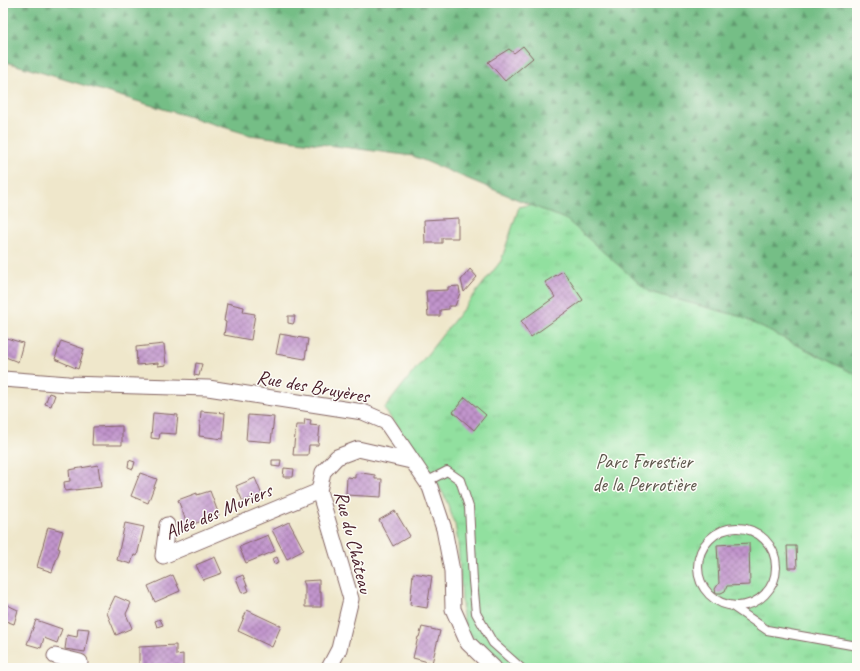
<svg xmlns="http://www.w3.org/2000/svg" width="860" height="671" font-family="Caveat,sans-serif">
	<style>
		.grass { fill: url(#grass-tufts); stroke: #6e8065 }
		.forest { fill: url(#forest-firs); stroke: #5f6e58 }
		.building { fill: url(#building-cross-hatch) }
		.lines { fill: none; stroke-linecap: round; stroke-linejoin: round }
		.lane-casing { stroke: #846563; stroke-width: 10 }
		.street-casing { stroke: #846563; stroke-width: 17 }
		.lane { stroke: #fff; stroke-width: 8 }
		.street { stroke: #fff; stroke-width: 15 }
		.labels { text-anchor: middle; stroke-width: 3; stroke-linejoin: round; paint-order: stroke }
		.street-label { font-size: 20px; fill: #4a1f2b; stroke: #fdfcf7 }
		.park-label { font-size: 20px; fill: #5f594e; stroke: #fdfcf7 }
	</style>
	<defs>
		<pattern id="grass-tufts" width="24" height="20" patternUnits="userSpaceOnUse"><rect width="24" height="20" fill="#91e09f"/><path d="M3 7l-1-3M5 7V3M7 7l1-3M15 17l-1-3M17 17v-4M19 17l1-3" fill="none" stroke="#7fc089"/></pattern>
		<pattern id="forest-firs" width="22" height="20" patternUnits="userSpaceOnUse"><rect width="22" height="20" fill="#74be86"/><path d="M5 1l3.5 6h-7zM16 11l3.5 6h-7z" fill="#619a6e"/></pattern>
		<pattern id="building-cross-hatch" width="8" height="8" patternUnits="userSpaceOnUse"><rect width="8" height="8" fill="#c194cc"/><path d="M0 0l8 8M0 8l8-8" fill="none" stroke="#9f78a6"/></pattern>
	</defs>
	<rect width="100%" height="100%" fill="#fdfcf7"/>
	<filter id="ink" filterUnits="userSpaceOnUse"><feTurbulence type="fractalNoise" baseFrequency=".025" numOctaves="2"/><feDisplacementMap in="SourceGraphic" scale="8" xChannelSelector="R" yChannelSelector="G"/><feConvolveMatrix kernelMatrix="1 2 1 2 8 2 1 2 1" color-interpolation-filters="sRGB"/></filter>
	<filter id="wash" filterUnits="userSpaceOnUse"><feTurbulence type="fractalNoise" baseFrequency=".012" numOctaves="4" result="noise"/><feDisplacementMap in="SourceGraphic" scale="16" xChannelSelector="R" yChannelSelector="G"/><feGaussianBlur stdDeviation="0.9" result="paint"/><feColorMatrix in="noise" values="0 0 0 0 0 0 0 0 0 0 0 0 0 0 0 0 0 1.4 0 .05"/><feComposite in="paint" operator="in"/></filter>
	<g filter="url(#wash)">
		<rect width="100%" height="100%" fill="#efe7cb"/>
		<polygon class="grass" points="567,197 857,358 857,668 508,668 478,645 465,628 463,616 458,542 455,524 445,497 433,476 412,445 384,409 501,261 519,207"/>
		<polygon class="forest" points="3,3 857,3 857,375 739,316 649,292 567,220 413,156 250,135 3,61"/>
		<g id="blocks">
			<g class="building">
				<polygon points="523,46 533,58 505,81 488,62 509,49 514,53"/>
				<polygon points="458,218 458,238 442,238 442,243 425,243 424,220"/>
				<polygon points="470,269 477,277 464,292 461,280"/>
				<polygon points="563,271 583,300 531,337 521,321 555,297 545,282"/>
				<polygon points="459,286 460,293 455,306 449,306 449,309 440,310 440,316 428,316 426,291 448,290 448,287"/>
				<polygon points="227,303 244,307 243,312 255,314 251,340 224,335 226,322 224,321"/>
				<polygon points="288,316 295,316 294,322 293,324 288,323"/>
				<polygon points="280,334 308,339 305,359 276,354"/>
				<polygon points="3,337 23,343 18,362 3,356"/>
				<polygon points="61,341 84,349 78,369 55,359"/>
				<polygon points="164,344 166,365 158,366 158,363 137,365 136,347"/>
				<polygon points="196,363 202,364 199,376 194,375"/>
				<polygon points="49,393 55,395 51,406 45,404"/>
				<polygon points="465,397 486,415 474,430 453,412"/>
				<polygon points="201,411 225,413 223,439 199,436"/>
				<polygon points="153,413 178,415 176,434 160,433 159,439 151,438"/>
				<polygon points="248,415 274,417 271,442 246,440"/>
				<polygon points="305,419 311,420 310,425 320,426 318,445 309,445 308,455 293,455 296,425 304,425"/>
				<polygon points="122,426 122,445 92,445 93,427"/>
				<polygon points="129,460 135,462 133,469 128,467"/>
				<polygon points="272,460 281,460 280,467 272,466"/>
				<polygon points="98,465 101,487 65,491 64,482 70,481 69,470"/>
				<polygon points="284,468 294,469 293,477 283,477"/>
				<polygon points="140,473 157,479 148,503 131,496"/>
				<polygon points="362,473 375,475 375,479 382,479 381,497 346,495 347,477 355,478 355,474"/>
				<polygon points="255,478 262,495 243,502 236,486"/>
				<polygon points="210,491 219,515 188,526 178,500 197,493 197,495"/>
				<polygon points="395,511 410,536 393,546 379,520"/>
				<polygon points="289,522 304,550 287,559 272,530"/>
				<polygon points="125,523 144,527 137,556 134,555 131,564 117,560"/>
				<polygon points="48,527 63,531 58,548 60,549 52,572 37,567"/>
				<polygon points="268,535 275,551 246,563 239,547"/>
				<polygon points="749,543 750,585 727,586 725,591 721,593 716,593 715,589 719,583 717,545"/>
				<polygon points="787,546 796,546 797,568 788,568"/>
				<polygon points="215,557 222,573 203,580 196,565"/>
				<polygon points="277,557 279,562 274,564 272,559"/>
				<polygon points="413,573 432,576 427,608 410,605"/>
				<polygon points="173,575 180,591 155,602 148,586"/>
				<polygon points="243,575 249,591 242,593 236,578"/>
				<polygon points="319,580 319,592 321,592 321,607 305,607 305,585 303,581"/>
				<polygon points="115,596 131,603 126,614 132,628 116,635 107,613"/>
				<polygon points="3,603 18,610 14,624 3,620"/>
				<polygon points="247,610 281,626 272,647 238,631"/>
				<polygon points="160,619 163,625 157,627 155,621"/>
				<polygon points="36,620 62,629 57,643 44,638 41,648 27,644"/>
				<polygon points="422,627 440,631 432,663 413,658 418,637 419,637"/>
				<polygon points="78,628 89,629 85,652 65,649 67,635 77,637"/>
				<polygon points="176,645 176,655 183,654 183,667 139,668 139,647"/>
			</g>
		</g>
	</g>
	<g filter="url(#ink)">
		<use href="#blocks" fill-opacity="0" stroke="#846563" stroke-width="1"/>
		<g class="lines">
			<g class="lane-casing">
				<g id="lane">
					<polyline points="426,482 447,471 460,480 469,507 473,581 476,613 493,643 521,668"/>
					<circle cx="737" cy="567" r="39"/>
					<polyline points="732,606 767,630 857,646"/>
				</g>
			</g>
			<g class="street-casing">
				<g id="street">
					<polyline points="3,379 68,384 208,388 363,412 386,422 430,487 444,529 452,571 453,609 468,643 494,668"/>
					<polyline points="167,525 163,556 319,491"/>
					<polyline points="55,656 80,662 79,668"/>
					<polyline points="329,668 339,649 351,599 319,491 323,472 337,457 358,449 411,461"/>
				</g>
			</g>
			<use href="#lane" class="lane"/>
			<use href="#street" class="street"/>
		</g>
	</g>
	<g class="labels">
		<g class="street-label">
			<text transform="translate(313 386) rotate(10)" y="7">Rue des Bruyères</text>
			<text transform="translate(218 511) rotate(-23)" y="7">Allée des Muriers</text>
			<text transform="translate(354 542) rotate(76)" y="7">Rue du Château</text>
		</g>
		<g class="park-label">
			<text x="644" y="468">Parc Forestier<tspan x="644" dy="23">de la Perrotière</tspan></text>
		</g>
	</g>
	<rect width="860" height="671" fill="none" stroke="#fdfcf7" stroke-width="16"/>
</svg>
